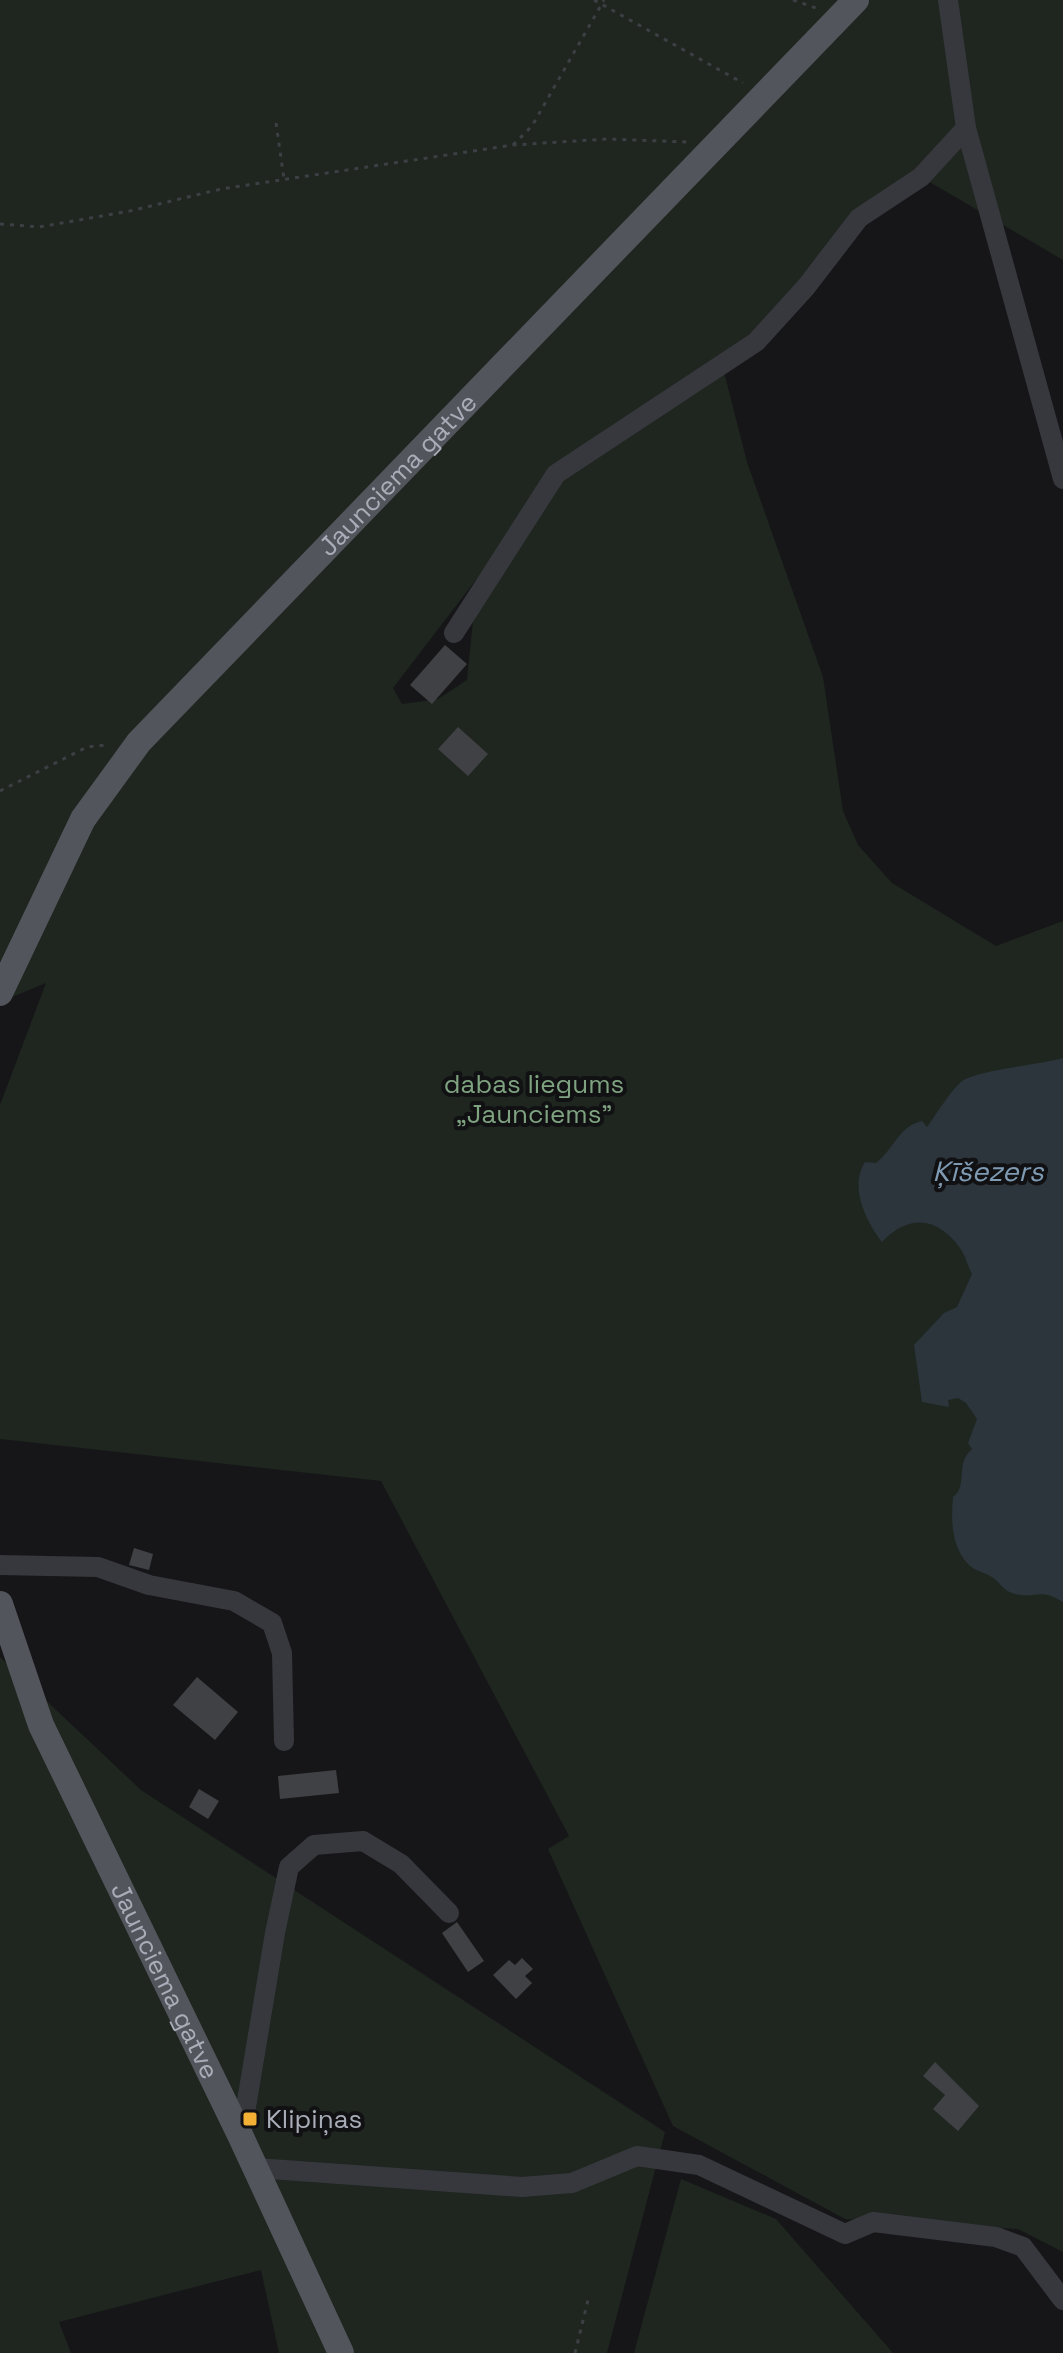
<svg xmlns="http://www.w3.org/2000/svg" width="1063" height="2353" font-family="'Space Grotesk',sans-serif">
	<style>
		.green { fill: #1e261f; fill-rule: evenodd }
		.water { fill: #2c353c }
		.building { fill: #404145 }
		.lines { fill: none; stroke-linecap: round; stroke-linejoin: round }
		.path { stroke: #3d3f44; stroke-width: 3; stroke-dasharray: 4 6; stroke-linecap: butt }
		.minor { stroke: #37383d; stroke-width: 20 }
		.major { stroke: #53555c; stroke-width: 26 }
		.poi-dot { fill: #f2b134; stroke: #111113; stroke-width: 3 }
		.labels { text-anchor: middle; stroke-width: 8; stroke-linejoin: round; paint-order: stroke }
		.street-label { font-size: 26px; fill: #a8adb8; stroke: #111113 }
		.park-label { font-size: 26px; fill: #7fa381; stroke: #111113 }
		.poi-label { font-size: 26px; fill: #a8adb8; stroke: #111113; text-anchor: start }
		.water-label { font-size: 28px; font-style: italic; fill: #7f9bb3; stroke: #111113 }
	</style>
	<rect width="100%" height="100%" fill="#161618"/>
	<g class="green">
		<path d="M 0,0 L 1063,0 L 1063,260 L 921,177 L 859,218 L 722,364 L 747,462 L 823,677 L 843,811 L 858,845 L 892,883 L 996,946 L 1063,921 L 1063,2252 L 1018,2229 L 845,2219 L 673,2126 L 548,1849 L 569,1836 L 381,1481 L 0,1439 L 0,1105 L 46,983 L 0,1002 ZM 498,551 L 476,591 L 467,680 L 438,699 L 402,704 L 393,688 Z"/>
		<polygon points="0,1657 141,1790 665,2132 607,2353 279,2353 261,2270 59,2322 71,2353 0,2353"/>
		<polygon points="681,2179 776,2219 893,2353 634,2353"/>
	</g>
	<path class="water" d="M 1063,1058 L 1063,1602 C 1039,1587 1037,1599 1015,1594 C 1002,1591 1000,1581 990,1576 C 983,1572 973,1570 968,1564 C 951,1546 951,1519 953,1497 C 969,1485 954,1465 972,1449 L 968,1443 L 977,1419 L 966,1403 L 958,1398 L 948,1400 L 949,1407 L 922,1402 L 914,1345 L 944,1313 L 957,1307 L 972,1274 C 968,1267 966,1258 962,1251 C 939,1217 910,1213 882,1242 C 866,1221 849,1187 865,1162 L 876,1163 C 893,1150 899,1126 922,1121 L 927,1127 C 938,1112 948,1094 961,1082 C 976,1070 1039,1065 1063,1058 Z"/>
	<g class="building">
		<polygon points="445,645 467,664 432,704 410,685"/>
		<polygon points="458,727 488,754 468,776 438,749"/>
		<polygon points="134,1548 153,1554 149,1570 129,1565"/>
		<polygon points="197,1677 238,1712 215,1740 173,1705"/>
		<polygon points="336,1770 339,1793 280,1799 278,1776"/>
		<polygon points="199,1789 219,1801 208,1819 189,1807"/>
		<polygon points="457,1922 484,1961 468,1972 442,1933"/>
		<polygon points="522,1958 533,1969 525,1976 532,1983 516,1999 493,1975 509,1960 515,1965"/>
		<polygon points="935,2062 979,2106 958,2131 933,2109 945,2095 923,2076"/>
	</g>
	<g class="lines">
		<g class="path">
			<polyline points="594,0 743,83"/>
			<polyline points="793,0 816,8"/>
			<polyline points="276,123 284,179"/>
			<polyline points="513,145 532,126 604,0"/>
			<polyline points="0,224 39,227 130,211 221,189 513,145 607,139 688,142"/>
			<polyline points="0,791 87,747 107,745"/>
			<polyline points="575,2353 588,2300"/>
		</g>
		<g class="minor">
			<polyline points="948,0 966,128 1063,479"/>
			<polyline points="454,633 556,474 756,342 806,287 859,218 921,177 966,128"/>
			<polyline points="0,1565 98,1567 149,1585 234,1601 272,1623 282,1653 284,1741"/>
			<polyline points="241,2137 275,1933 289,1867 314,1845 363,1841 401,1864 449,1913"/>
			<polyline points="256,2168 522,2187 572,2183 637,2156 699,2165 845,2234 873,2222 996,2237 1023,2247 1063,2300"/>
		</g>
		<g class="major">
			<path id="s1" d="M 0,993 L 83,819 L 139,742 L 856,0"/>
			<path id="s2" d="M 0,1604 L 41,1725 L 241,2137 L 341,2353"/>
		</g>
	</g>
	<rect class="poi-dot" x="242" y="2111" width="16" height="16" rx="4"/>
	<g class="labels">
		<g class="street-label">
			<text dy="9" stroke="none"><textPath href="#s1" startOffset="660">Jaunciema gatve</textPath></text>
			<text dy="9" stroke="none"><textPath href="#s2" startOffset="412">Jaunciema gatve</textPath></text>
		</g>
		<g class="park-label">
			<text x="534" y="1093">dabas liegums<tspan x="534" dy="30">„Jaunciems”</tspan></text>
		</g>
		<g class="poi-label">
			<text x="266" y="2128">Klipiņas</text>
		</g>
		<g class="water-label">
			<text x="988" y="1181">Ķīšezers</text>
		</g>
	</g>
</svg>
